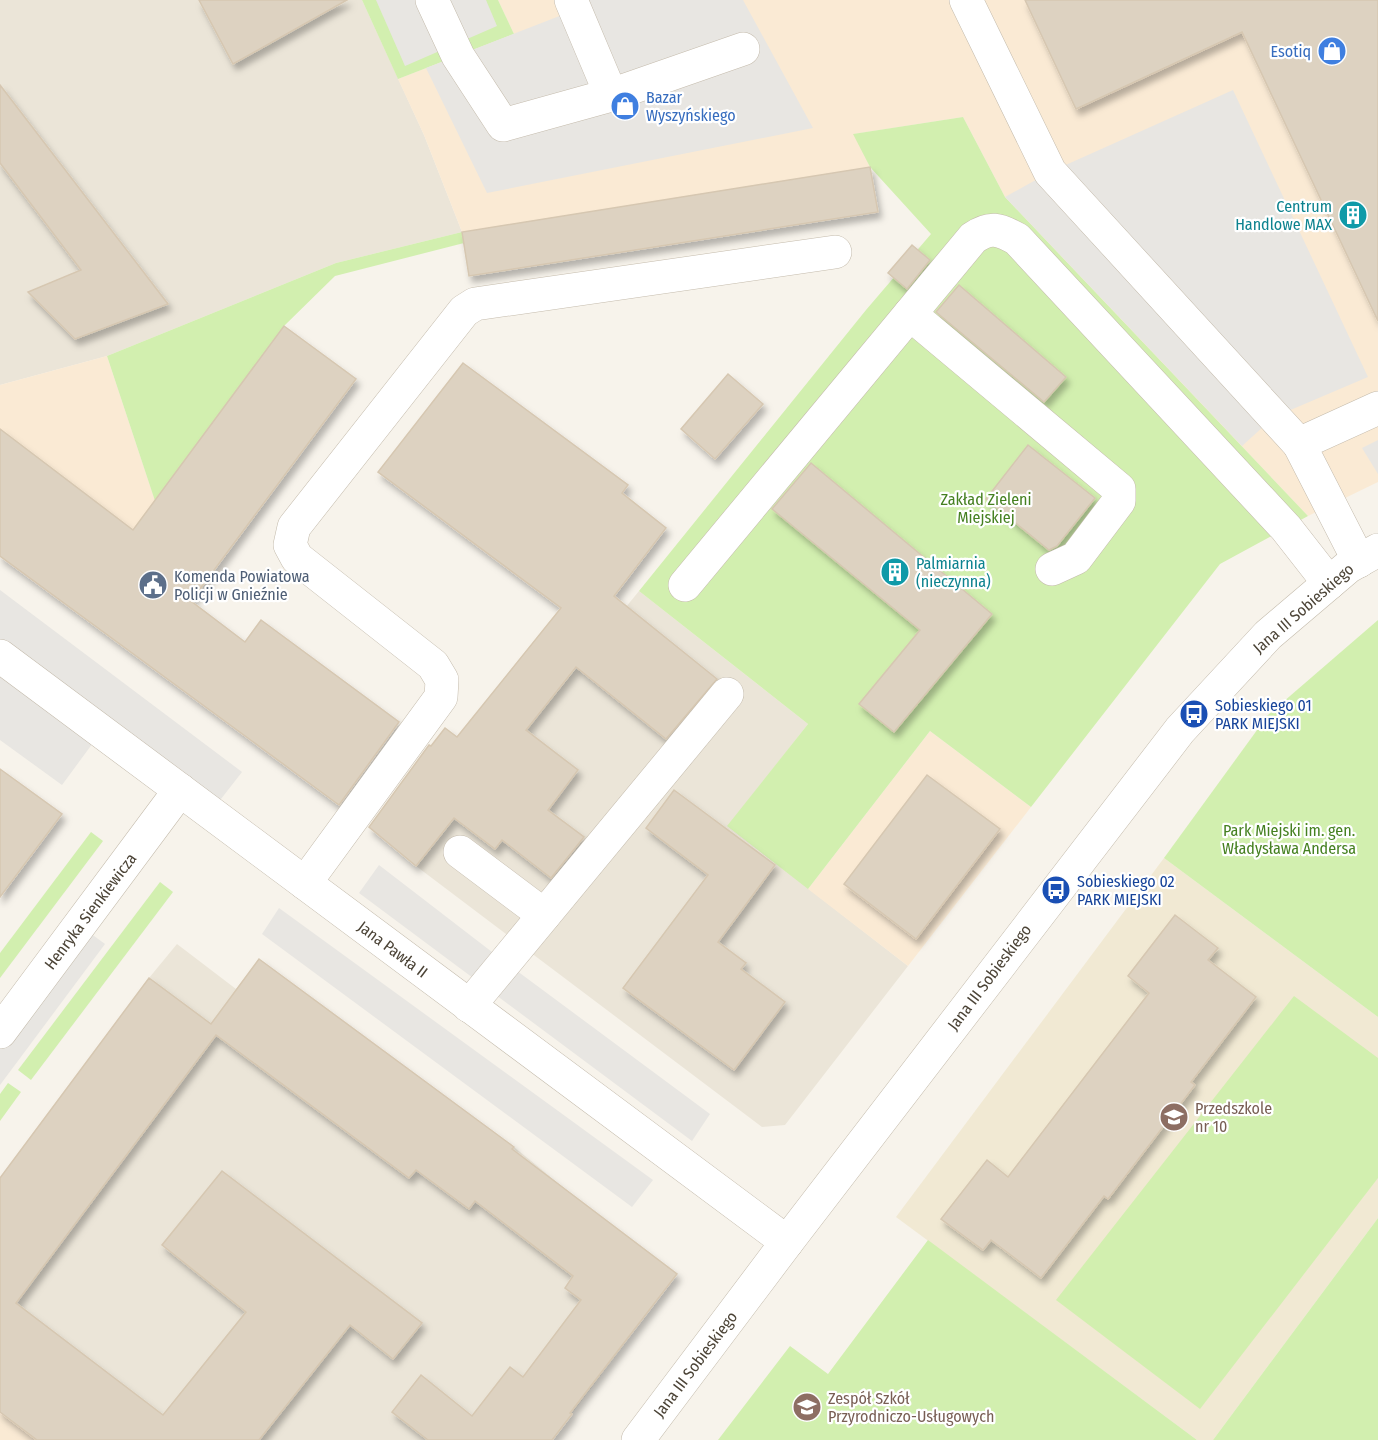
<svg xmlns="http://www.w3.org/2000/svg" width="1378" height="1440" font-family="'Fira Sans Condensed',sans-serif">
	<style>
		.residential { fill: #ebe5d8 }
		.commercial { fill: #faead4 }
		.education { fill: #f1e9d3 }
		.green { fill: #d2efaf }
		.parking { fill: #e8e6e2 }
		.building { fill: #ddd2c1; stroke: #d6c7b1; stroke-width: 1.5; filter: url(#shadow) }
		.lines { fill: none; stroke-linecap: round; stroke-linejoin: round }
		.minor-casing { stroke: #c4bbac; stroke-width: 34 }
		.minor { stroke: #fff; stroke-width: 33 }
		.labels { text-anchor: middle; stroke-width: 4.5; stroke-linejoin: round; paint-order: stroke }
		.shop-label { font-size: 16px; fill: #366cbe; stroke: #fff; text-anchor: end }
		.culture-label { font-size: 16px; fill: #0d838f; stroke: #fff; text-anchor: end }
		.park-label { font-size: 16px; fill: #458021; stroke: #fff }
		.service-label { font-size: 16px; fill: #4e5e75; stroke: #fff; text-anchor: start }
		.street-label { font-size: 16px; fill: #4c4437; stroke: #fff }
		.transit-label { font-size: 16px; fill: #164399; stroke: #fff; text-anchor: start }
		.education-label { font-size: 16px; fill: #785e54; stroke: #fff; text-anchor: start }
	</style>
	<defs>
		<filter id="shadow"><feDropShadow dx="3.5" dy="6" stdDeviation="3" flood-color="#0004"/></filter>
	</defs>
	<rect width="100%" height="100%" fill="#f7f3eb"/>
	<g class="residential">
		<polygon points="0,0 362,0 424,135 462,232 336,263 107,356 0,385"/>
		<polygon points="639,591 808,724 728,826 908,966 785,1125 762,1127 416,866"/>
		<polygon points="177,944 236,989 259,959 514,1147 570,1193 677,1274 552,1440 37,1440 0,1412 0,1178 149,978"/>
	</g>
	<g class="commercial">
		<polygon points="498,0 1378,0 1378,482 1308,516 1005,197 963,117 854,134 870,167 462,232 424,135 398,79 514,34"/>
		<polygon points="107,356 155,501 74,610 0,556 0,385"/>
		<polygon points="930,731 1031,807 908,966 808,889"/>
		<polygon points="0,1412 37,1440 0,1440"/>
	</g>
	<polygon class="education" points="1164,858 1378,1017 1378,1218 1213,1440 1197,1440 896,1217"/>
	<g class="green">
		<polygon points="362,0 498,0 514,34 398,79"/>
		<polygon points="963,117 1005,197 1308,516 1220,564 1031,807 930,731 808,889 727,826 808,724 639,591 866,310 931,234 870,167 853,134"/>
		<polygon points="462,232 464,243 335,276 284,326 155,501 107,356 336,263"/>
		<polygon points="1378,620 1378,1017 1164,858 1268,715"/>
		<polygon points="91,832 103,841 0,978 0,953"/>
		<polygon points="160,882 173,892 31,1080 18,1070"/>
		<polygon points="1294,996 1378,1058 1378,1178 1200,1409 1056,1300"/>
		<polygon points="8,1083 21,1092 0,1121 0,1094"/>
		<polygon points="1378,1218 1378,1440 1213,1440"/>
		<polygon points="928,1240 1197,1440 718,1440 790,1346 828,1374"/>
	</g>
	<g class="parking">
		<polygon points="376,0 486,0 497,26 405,66"/>
		<polygon points="571,0 743,0 813,128 487,193 426,68 575,10"/>
		<polygon points="1233,90 1368,377 1274,417 1242,446 1005,197 1050,172"/>
		<polygon points="1378,440 1378,474 1362,448"/>
		<polygon points="0,590 242,772 210,813 101,732 62,785 0,740"/>
		<polygon points="379,865 505,962 710,1114 692,1141 359,893"/>
		<polygon points="279,908 653,1180 632,1207 262,934"/>
		<polygon points="79,925 105,944 0,1085 0,1032"/>
	</g>
	<g class="building">
		<polygon points="199,0 347,0 233,64"/>
		<polygon points="1025,0 1378,0 1378,321 1242,32 1076,109"/>
		<polygon points="0,85 168,304 75,339 28,292 81,270 0,163"/>
		<polygon points="870,167 878,212 469,276 462,232"/>
		<polygon points="912,245 930,260 907,289 888,273"/>
		<polygon points="959,285 1066,377 1044,402 936,312"/>
		<polygon points="284,326 356,379 191,601 245,642 261,620 399,722 339,805 0,556 0,429 133,530"/>
		<polygon points="463,363 628,485 622,493 666,528 614,596 717,679 666,739 576,667 526,730 578,770 548,810 584,837 551,878 502,840 495,849 454,818 416,866 369,827 429,745 431,746 445,728 457,737 561,608 378,472"/>
		<polygon points="728,374 763,404 715,459 681,429"/>
		<polygon points="1028,445 1095,498 1057,546 1049,550 986,499"/>
		<polygon points="811,463 992,614 894,732 859,704 920,630 772,509"/>
		<polygon points="0,769 62,814 0,897"/>
		<polygon points="927,775 1000,829 916,939 844,884"/>
		<polygon points="674,790 775,865 718,942 746,963 741,969 785,1002 734,1070 623,988 708,875 646,828"/>
		<polygon points="1175,915 1218,948 1208,960 1256,997 1191,1082 1195,1085 1108,1199 1104,1196 1041,1278 991,1240 983,1250 941,1219 987,1160 1008,1177 1149,993 1128,976"/>
		<polygon points="259,959 514,1147 512,1149 677,1274 570,1413 572,1414 552,1440 428,1440 392,1412 421,1375 472,1416 510,1367 523,1377 581,1300 565,1288 573,1276 475,1201 469,1209 416,1170 409,1178 216,1035 16,1303 163,1415 246,1312 162,1245 222,1171 422,1323 393,1359 350,1325 259,1440 37,1440 0,1412 0,1178 149,978 211,1024"/>
	</g>
	<g class="lines">
		<g class="minor-casing">
			<g id="minor">
				<polyline points="432,0 458,56 503,125 611,95 743,49"/>
				<polyline points="571,0 611,95"/>
				<polyline points="966,0 1050,172 1299,444"/>
				<polyline points="910,314 1119,489 1119,501 1076,558 1052,569"/>
				<polyline points="1359,561 1299,444 1378,408"/>
				<path d="M 685,585 L 973,238 C 990,226 999,229 1017,239 L 1286,528 L 1329,583"/>
				<polyline points="0,656 787,1242"/>
				<polyline points="460,852 544,915"/>
				<polyline points="305,883 441,697 442,680 433,665 297,558 290,545 294,527 464,311 475,304 835,252"/>
				<polyline points="469,1006 727,694"/>
				<polyline points="0,1032 180,790"/>
				<polyline points="638,1440 787,1242 1180,730 1268,635 1348,567 1378,550"/>
			</g>
		</g>
		<use href="#minor" class="minor"/>
	</g>
	<defs>
		<g id="shop-disc" transform="scale(1.5)"><circle r="9.5" fill="#3f7fe0" stroke="#fff"/><path d="M-5-2.5h2.3a2.7 3.5 0 0 1 5.4 0H5L5.5 6h-11ZM-1.5-2.5h3a1.5 2.3 0 0 0-3 0Z" fill="#fff"/></g>
		<g id="building-disc" transform="scale(1.5)"><circle r="9.5" fill="#0f9aa8" stroke="#fff"/><path d="M-4-6H4V6H1V3H-1V6H-4ZM-2.5-4.3h1.7v1.8h-1.7ZM.8-4.3h1.7v1.8H.8ZM-2.5-1h1.7V.8h-1.7ZM.8-1h1.7V.8H.8Z" fill="#fff"/></g>
		<g id="civic-disc" transform="scale(1.5)"><circle r="9.5" fill="#5c6f8a" stroke="#fff"/><path d="M-.6-6.5H3V-4.5H.6V-3L4-1V1h2V6H-6V1h2V-1L-.6-3ZM-1.2 2.5V6h2.4V2.5Z" fill="#fff"/></g>
		<g id="bus-disc" transform="scale(1.5)"><circle r="9.5" fill="#1a4fb4" stroke="#fff"/><path d="M-5-6H5V4H4V6H2V4H-2V6H-4V4H-5ZM-3.5-4V0h7V-4ZM-3.5 1.2v1.5H-2V1.2ZM2 1.2v1.5H3.5V1.2Z" fill="#fff"/></g>
		<g id="school-disc" transform="scale(1.5)"><circle r="9.5" fill="#8d6e63" stroke="#fff"/><path d="M0-5L7-2L0 1L-7-2ZM-4 1L0 2.5L4 1V4Q0 6-4 4Z" fill="#fff"/></g>
	</defs>
	<g fill-rule="evenodd">
		<use href="#shop-disc" x="1332" y="51"/>
		<use href="#shop-disc" x="625" y="106"/>
		<use href="#building-disc" x="1353" y="215"/>
		<use href="#building-disc" x="895" y="572"/>
		<use href="#civic-disc" x="153" y="585"/>
		<use href="#bus-disc" x="1194" y="714"/>
		<use href="#bus-disc" x="1056" y="890"/>
		<use href="#school-disc" x="1174" y="1117"/>
		<use href="#school-disc" x="807" y="1407"/>
	</g>
	<g class="labels">
		<g class="shop-label">
			<text x="1311" y="57">Esotiq</text>
			<text x="646" y="103" text-anchor="start">Bazar<tspan x="646" dy="18">Wyszyńskiego</tspan></text>
		</g>
		<g class="culture-label">
			<text x="1332" y="212">Centrum<tspan x="1332" dy="18">Handlowe MAX</tspan></text>
			<text x="916" y="569" text-anchor="start">Palmiarnia<tspan x="916" dy="18">(nieczynna)</tspan></text>
		</g>
		<g class="park-label">
			<text x="986" y="505">Zakład Zieleni<tspan x="986" dy="18">Miejskiej</tspan></text>
			<text x="1289" y="836">Park Miejski im. gen.<tspan x="1289" dy="18">Władysława Andersa</tspan></text>
		</g>
		<g class="service-label">
			<text x="174" y="582">Komenda Powiatowa<tspan x="174" dy="18">Policji w Gnieźnie</tspan></text>
		</g>
		<g class="street-label">
			<text transform="translate(1303 608) rotate(-41)" y="6">Jana III Sobieskiego</text>
			<text transform="translate(90 911) rotate(-53)" y="6">Henryka Sienkiewicza</text>
			<text transform="translate(393 949) rotate(37)" y="6">Jana Pawła II</text>
			<text transform="translate(989 977) rotate(-53)" y="6">Jana III Sobieskiego</text>
			<text transform="translate(695 1364) rotate(-53)" y="6">Jana III Sobieskiego</text>
		</g>
		<g class="transit-label">
			<text x="1215" y="711">Sobieskiego 01<tspan x="1215" dy="18">PARK MIEJSKI</tspan></text>
			<text x="1077" y="887">Sobieskiego 02<tspan x="1077" dy="18">PARK MIEJSKI</tspan></text>
		</g>
		<g class="education-label">
			<text x="1195" y="1114">Przedszkole<tspan x="1195" dy="18">nr 10</tspan></text>
			<text x="828" y="1404">Zespół Szkół<tspan x="828" dy="18">Przyrodniczo-Usługowych</tspan></text>
		</g>
	</g>
</svg>
